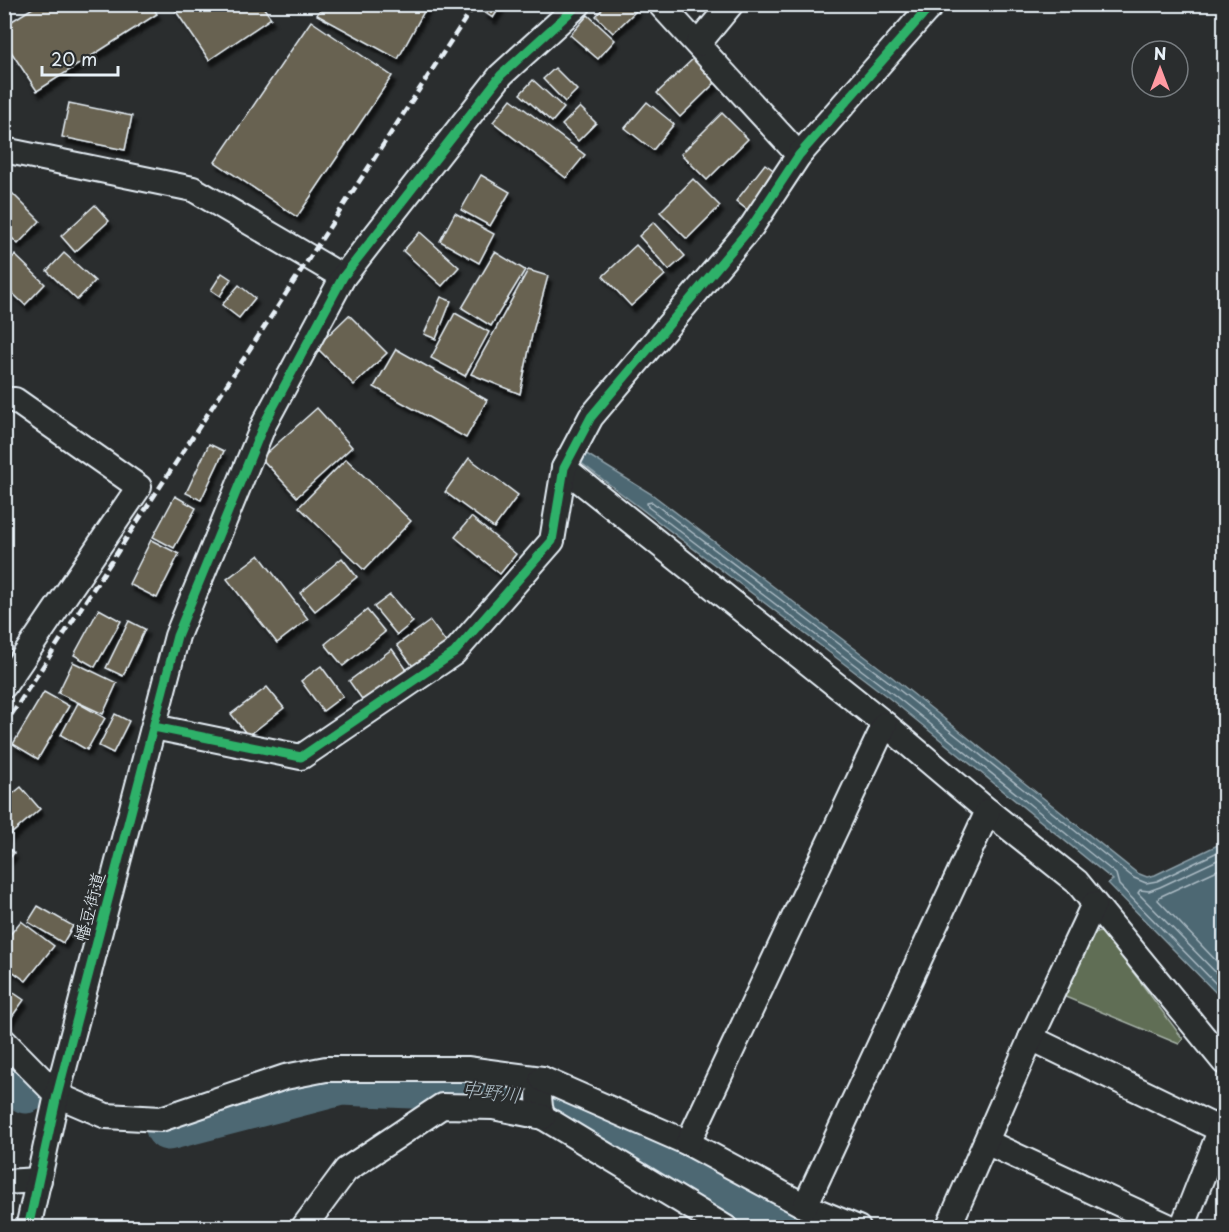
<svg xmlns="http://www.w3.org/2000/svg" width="1229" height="1232" font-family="'Playpen Sans','Klee One',sans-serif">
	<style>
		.green { fill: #616e55; stroke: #a4b0a6; stroke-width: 1.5 }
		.water { fill: #4e6873; stroke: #8c9fa8; stroke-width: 1.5 }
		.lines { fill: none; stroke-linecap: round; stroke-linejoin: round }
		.shore { stroke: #aabac3; stroke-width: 1.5 }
		.river { stroke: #4e6873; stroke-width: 45 }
		.building { fill: #686251; stroke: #e8f1f8; stroke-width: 1.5; filter: url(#shadow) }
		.minor-casing { stroke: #e8f1f8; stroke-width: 28 }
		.minor { stroke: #2a2d2e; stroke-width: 24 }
		.rail { stroke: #e8f1f8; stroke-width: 4.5; stroke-dasharray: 9 4.5; stroke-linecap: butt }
		.cycleway-casing { stroke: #2a2d2e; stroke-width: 13 }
		.cycleway { stroke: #2db169; stroke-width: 9 }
		.labels { text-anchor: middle; stroke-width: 4.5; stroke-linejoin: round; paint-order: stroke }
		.street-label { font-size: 18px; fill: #e8f1f8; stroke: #2a2d2e }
		.water-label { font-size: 20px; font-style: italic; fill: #aabac3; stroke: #2a2d2e }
	</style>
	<defs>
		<filter id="shadow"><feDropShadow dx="3.5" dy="6" stdDeviation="1.5" flood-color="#0009"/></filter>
	</defs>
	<rect width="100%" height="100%" fill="#2a2d2e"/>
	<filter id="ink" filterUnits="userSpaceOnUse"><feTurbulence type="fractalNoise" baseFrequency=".0167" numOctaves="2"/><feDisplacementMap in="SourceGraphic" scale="12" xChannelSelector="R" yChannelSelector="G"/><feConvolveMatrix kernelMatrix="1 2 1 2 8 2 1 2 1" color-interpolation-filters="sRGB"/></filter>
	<g filter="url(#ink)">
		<polygon class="green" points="1103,932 1183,1039 1179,1044 1063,996 1092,933"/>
		<polygon class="water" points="585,453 653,495 892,677 1137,873 1147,877 1155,875 1224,842 1224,1001 1108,883 1113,880 889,698 580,462"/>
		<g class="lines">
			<g class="shore">
				<polyline points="1224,849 1157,881 1146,883 1134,878 888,681 652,502 647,503 648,507 893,694 1116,874 1119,885 1224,992"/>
				<polyline points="1224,857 1160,887 1149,891 1140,890 1138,893 1224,981"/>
				<polyline points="1224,867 1159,897 1158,900 1224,969"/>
			</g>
			<g class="river">
				<polyline points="4,1071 26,1091"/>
				<polyline points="168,1128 341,1083 507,1090 595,1117 787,1228"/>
			</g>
		</g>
		<g class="building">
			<polygon points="39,4 151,4 157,14 37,91 4,41 4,26"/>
			<polygon points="171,4 261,4 271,18 209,60"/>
			<polygon points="323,4 428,4 398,59 317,15"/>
			<polygon points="489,4 502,4 493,18 484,12"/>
			<polygon points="607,4 632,4 637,10 613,33 596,16"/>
			<polygon points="588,15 615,40 598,59 570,35"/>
			<polygon points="311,21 392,76 297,217 215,162"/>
			<polygon points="695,57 717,81 680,117 657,93"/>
			<polygon points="555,68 577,90 565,102 543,79"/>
			<polygon points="533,80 564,108 552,122 520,94"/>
			<polygon points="511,99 585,155 566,178 493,122"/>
			<polygon points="647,102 674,124 653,150 625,128"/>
			<polygon points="69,103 132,116 125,150 62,137"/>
			<polygon points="580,107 596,123 578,141 562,125"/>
			<polygon points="722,113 748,139 707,180 681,154"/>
			<polygon points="765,164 779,174 750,212 736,201"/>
			<polygon points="481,175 510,192 490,226 461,210"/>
			<polygon points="693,179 720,206 687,239 660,212"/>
			<polygon points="8,189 40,221 18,244 4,230 4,192"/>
			<polygon points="95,205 109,221 75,252 61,236"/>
			<polygon points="455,213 494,234 479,263 440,241"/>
			<polygon points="654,222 685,256 669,270 639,236"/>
			<polygon points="420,232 459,267 442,286 403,251"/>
			<polygon points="636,245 665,275 631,306 603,276"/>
			<polygon points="495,252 525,270 491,326 462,308"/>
			<polygon points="64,253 95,281 77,300 47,271"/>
			<polygon points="15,255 45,284 25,305 4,285 4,266"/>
			<polygon points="528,270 548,276 532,335 520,394 471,374"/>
			<polygon points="222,273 231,279 220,296 211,290"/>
			<polygon points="239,285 255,298 239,318 222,305"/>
			<polygon points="441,297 451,301 436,339 424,334"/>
			<polygon points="455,313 489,332 465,376 431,358"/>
			<polygon points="349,315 387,353 354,385 316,347"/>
			<polygon points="396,349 487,400 466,438 374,387"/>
			<polygon points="317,408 352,447 297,497 261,458"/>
			<polygon points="209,444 224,451 201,500 186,493"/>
			<polygon points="469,458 518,495 494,528 445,492"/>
			<polygon points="346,459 411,521 364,570 299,507"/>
			<polygon points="175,496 196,508 174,548 153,537"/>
			<polygon points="471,517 516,554 500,574 455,537"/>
			<polygon points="151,540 179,554 157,598 129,584"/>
			<polygon points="259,555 308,619 277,643 227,579"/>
			<polygon points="342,558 357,577 315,611 300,593"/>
			<polygon points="390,595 413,622 397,635 374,607"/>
			<polygon points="99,609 121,621 95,667 74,655"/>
			<polygon points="367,610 385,632 343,666 325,644"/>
			<polygon points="129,621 145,629 123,676 106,668"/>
			<polygon points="430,621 448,645 415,669 397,645"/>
			<polygon points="392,649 407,670 364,702 349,681"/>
			<polygon points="73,662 117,683 103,714 58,693"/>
			<polygon points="321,666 343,696 323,711 301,681"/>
			<polygon points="267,687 284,708 248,736 231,714"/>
			<polygon points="44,692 69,706 38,759 13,744"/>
			<polygon points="78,703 105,718 87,750 61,735"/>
			<polygon points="115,714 129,721 113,753 99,746"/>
			<polygon points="21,787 40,809 4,840 4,801"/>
			<polygon points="4,844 14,853 4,864"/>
			<polygon points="38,906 73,926 63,943 28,922"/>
			<polygon points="21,921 54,946 26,981 4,965 4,942"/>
			<polygon points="5,987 24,1000 8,1022 4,1019"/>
		</g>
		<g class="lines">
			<g class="minor-casing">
				<g id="minor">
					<polyline points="660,4 799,155"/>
					<polyline points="698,44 731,4"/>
					<polyline points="4,150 193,189 343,277"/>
					<polyline points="4,400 15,400 139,487 4,686"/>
					<polyline points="564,468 885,724 988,811 1077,882 1224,1062"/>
					<polyline points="154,727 301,757 454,653 552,541 564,468 591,417 752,226 799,155 925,12 933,4"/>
					<polyline points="1031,1038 1221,1130"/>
					<path d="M 4,1041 L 57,1095 L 106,1116 L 161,1119 L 285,1077 L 326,1069 L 467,1069 L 542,1079 C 538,1092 538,1105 543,1117 L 726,1228"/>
					<polyline points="542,1079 688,1143 805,1206 858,1228"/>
					<polyline points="986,1142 1172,1228"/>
					<polyline points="688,1143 885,724"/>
					<polyline points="4,1182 39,1180"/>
					<polyline points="805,1206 988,811"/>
					<polyline points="28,1228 57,1095 177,636 264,424 343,277 501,75 579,4"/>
					<polyline points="303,1228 346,1170 442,1106 493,1107 543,1117"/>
					<polyline points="948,1228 1031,1038 1094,904"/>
					<polyline points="1182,1228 1224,1121"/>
				</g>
			</g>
			<use href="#minor" class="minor"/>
			<polyline class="rail" points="4,726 475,4"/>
			<g class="cycleway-casing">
				<g id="cycleway">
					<polyline points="154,727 301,757 454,653 552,541 564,468 591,417 752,226 799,155 925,12 933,4"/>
					<polyline points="28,1228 57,1095 177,636 264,424 343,277 501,75 579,4"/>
				</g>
			</g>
			<use href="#cycleway" class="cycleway"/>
		</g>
	</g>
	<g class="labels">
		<g class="street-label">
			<text transform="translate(90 907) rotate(-75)" y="6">幡豆街道</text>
		</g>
		<g class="water-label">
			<text transform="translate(491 1092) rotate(7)" y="7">中野川</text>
		</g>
	</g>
	<rect width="1229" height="1232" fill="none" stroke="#2a2d2e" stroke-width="24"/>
	<rect x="12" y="12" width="1205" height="1208" fill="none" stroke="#e8f1f8" stroke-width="2" filter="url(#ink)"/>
	<g transform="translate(1160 69)"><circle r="28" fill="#2a2d2e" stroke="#767b7f" stroke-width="1.5"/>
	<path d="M0-4.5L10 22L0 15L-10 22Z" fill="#ff9aa2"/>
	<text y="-9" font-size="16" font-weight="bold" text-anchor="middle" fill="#e8f1f8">N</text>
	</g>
	<path d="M42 66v9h76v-9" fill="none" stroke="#e8f1f8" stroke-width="3"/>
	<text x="51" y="66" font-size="18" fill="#e8f1f8" stroke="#2a2d2e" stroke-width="4.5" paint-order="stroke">20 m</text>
</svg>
